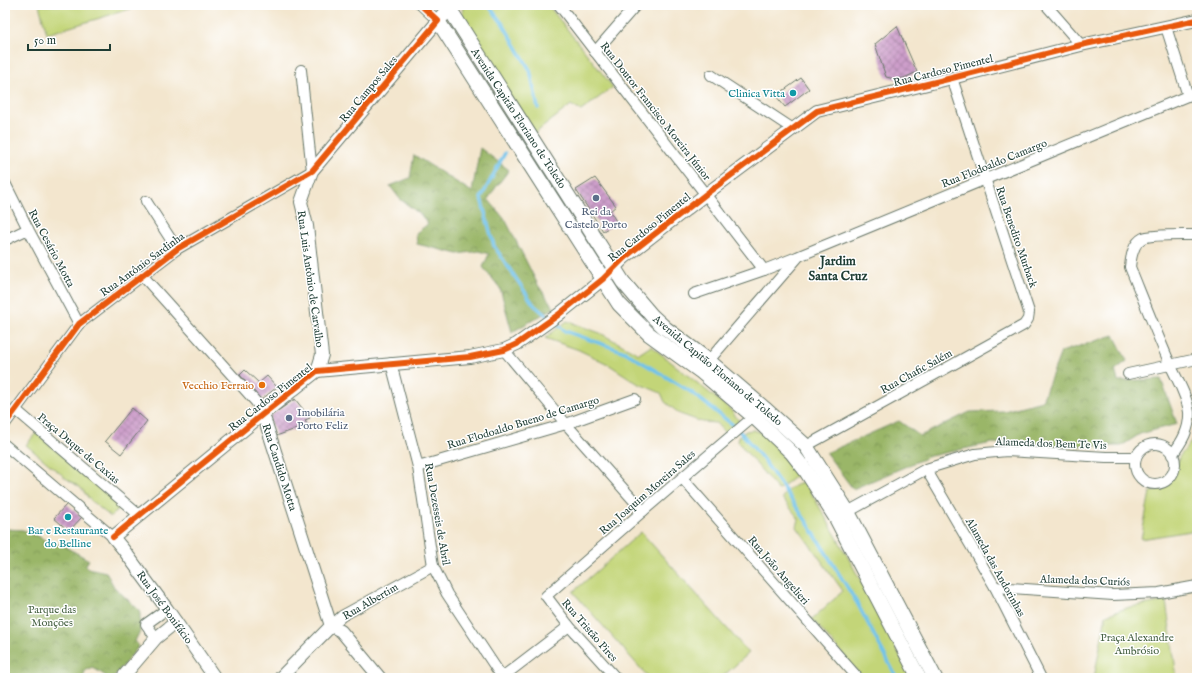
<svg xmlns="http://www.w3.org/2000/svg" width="1202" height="683" font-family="'IM FELL English',serif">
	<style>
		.forest { fill: url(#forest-crowns); stroke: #5c7a4e }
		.green { fill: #c3d578; stroke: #718956 }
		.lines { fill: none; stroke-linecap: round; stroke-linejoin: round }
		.stream { stroke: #70c3ec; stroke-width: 3.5 }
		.building { fill: url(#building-cross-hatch) }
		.minor-casing { stroke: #69786a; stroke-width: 12 }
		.tertiary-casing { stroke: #69786a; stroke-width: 14 }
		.secondary-casing { stroke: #69786a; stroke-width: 16 }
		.minor { stroke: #fff; stroke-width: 10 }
		.tertiary { stroke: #fff; stroke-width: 12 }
		.secondary { stroke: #fff; stroke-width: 14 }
		.cycleway-casing { stroke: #fff; stroke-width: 8 }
		.cycleway { stroke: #e8590c; stroke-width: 6 }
		.culture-dot { fill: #0f9aa8; stroke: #fff; stroke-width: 1.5 }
		.service-dot { fill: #5c6f8a; stroke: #fff; stroke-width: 1.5 }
		.food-dot { fill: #e8710a; stroke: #fff; stroke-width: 1.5 }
		.labels { text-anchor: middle; stroke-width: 3; stroke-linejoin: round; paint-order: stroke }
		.street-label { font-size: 11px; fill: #1f3d34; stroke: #fff }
		.culture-label { font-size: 11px; fill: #0d838f; stroke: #fff; text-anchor: end }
		.service-label { font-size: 11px; fill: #4e5e75; stroke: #fff }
		.food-label { font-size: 11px; fill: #c56008; stroke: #fff; text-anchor: end }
		.park-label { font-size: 11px; fill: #486345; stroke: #fff }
		.quarter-label { font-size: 13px; font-weight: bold; fill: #1f3d34; stroke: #fff }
	</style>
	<defs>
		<pattern id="forest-crowns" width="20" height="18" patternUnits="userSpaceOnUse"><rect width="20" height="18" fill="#9ab668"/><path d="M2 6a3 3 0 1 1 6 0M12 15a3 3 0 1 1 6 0" fill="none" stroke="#7d9556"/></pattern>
		<pattern id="building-cross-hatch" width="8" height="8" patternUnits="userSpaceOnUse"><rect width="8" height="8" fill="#cd9eca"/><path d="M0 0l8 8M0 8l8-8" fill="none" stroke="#a682a5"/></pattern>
	</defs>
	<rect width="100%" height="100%" fill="#fff"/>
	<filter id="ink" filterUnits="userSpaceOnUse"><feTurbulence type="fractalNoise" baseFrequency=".025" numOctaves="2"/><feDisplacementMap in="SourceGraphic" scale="8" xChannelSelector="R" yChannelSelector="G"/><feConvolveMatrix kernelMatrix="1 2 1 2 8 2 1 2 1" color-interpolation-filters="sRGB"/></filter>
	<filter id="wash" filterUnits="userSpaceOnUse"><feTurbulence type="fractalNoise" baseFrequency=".012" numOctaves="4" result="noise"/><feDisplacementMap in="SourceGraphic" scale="16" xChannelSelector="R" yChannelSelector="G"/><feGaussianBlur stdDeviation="0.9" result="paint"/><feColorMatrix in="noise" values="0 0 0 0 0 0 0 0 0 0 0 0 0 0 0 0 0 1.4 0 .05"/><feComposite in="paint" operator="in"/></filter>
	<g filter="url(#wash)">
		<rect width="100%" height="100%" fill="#f3e6ce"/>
		<g class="forest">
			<polygon points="480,148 509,170 496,187 488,199 506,221 538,285 554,308 512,332 500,288 483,267 489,254 479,251 458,254 417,244 416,233 428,224 421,215 400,199 390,186 410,178 414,155 472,192"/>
			<polygon points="1114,335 1127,361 1115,370 1118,381 1161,379 1177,424 1140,434 1121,446 1046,446 992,443 930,456 853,489 826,453 899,421 920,436 970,412 1004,411 1042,401 1061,352"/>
			<polygon points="5,529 23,530 38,536 48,542 64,546 89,560 85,566 88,568 106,572 114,587 140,611 140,631 135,641 139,646 113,678 109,678 92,667 85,671 83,678 5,678"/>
		</g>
		<g class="green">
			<polygon points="39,5 143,5 47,34"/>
			<polygon points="463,5 548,5 613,87 581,111 571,105 534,134 465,25 462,15"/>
			<polygon points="567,321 600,333 639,354 651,346 731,410 740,422 725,433 716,423 702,422 680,414 665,402 661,393 637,383 608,364 579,350 545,338"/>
			<polygon points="753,430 763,433 797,472 797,475 778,490 738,442 739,436 746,431"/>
			<polygon points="1197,431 1197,530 1141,539 1150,492 1163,488 1171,480 1176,472 1179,457 1192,441"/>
			<polygon points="36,433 121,506 111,517 90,500 81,488 67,479 26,445"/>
			<path d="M 802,482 L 805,483 C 844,546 877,612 911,678 L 863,678 L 812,619 L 843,591 L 797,527 L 799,519 L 782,498 C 786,490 793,486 802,482 Z"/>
			<polygon points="641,532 749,653 721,678 649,678 573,592"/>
			<polygon points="1166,601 1177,678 1094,678 1106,615 1130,607"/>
		</g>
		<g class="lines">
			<g class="stream">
				<polyline points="488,5 503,24 530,70 538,108"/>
				<polyline points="505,153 481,198 494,246 534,305 565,331 625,352 691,392 733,425 743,435 762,458 807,522 857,603 897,678"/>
			</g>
		</g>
		<g id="blocks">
			<g class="building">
				<polygon points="897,26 917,72 904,78 895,79 886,77 875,44"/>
				<polygon points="801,78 809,89 785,107 776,96"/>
				<polygon points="595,178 616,206 610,211 617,223 603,231 576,190"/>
				<polygon points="245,370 259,383 267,376 277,387 261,400 240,375"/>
				<polygon points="295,399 310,418 305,420 307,425 276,436 269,417"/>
				<polygon points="132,408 147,421 121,454 105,441"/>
				<polygon points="67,504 82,517 69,531 54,518"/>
			</g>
		</g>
	</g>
	<g filter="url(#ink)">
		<use href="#blocks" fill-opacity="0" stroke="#69786a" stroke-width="1"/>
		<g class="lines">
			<g class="minor-casing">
				<g id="minor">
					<polyline points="421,5 438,21"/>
					<polyline points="559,5 764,270"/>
					<polyline points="1046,5 1081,45"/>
					<polyline points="1166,27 1188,96"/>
					<polyline points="595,52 636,5"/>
					<polyline points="711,75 793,129"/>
					<polyline points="5,183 28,229 79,324"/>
					<polyline points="146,201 177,249"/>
					<polyline points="5,240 28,229"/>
					<polyline points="142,275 256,402 263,414"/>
					<polyline points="694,294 764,270 797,257"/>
					<polyline points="504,350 566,424 643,511"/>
					<polyline points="391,363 418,467 433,566 447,594 502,677"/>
					<polyline points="705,365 799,256 1197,92"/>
					<polyline points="1128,374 1197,359"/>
					<polyline points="16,410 139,515"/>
					<polyline points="5,424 79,324 177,249 312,171 301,70"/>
					<circle cx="1155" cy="464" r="20"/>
					<polyline points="5,445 113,537"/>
					<polyline points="806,446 1024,325 1028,319 1029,312 952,78"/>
					<path d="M 1172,455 C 1182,442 1190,429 1189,412 C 1187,395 1177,380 1170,364 C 1156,332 1143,299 1130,267 C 1131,257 1133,243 1143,238 C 1151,234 1186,235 1197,235"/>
					<polyline points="418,467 566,424 635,399"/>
					<polyline points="926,469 995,587 1041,678"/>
					<polyline points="682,478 858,678"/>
					<polyline points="842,515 926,469 975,454 1007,451 1106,457 1136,457"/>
					<polyline points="995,587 1113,595 1159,593 1197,586"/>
					<polyline points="331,626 342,616 433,566"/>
					<polyline points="156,638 146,624 167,609"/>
					<polyline points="501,678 569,626"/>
					<polyline points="616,678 569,626 546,596 643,511 758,413"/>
				</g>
			</g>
			<g class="tertiary-casing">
				<g id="tertiary">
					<polyline points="317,371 322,355 307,226 301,202 312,171 438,21"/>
					<polyline points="263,414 331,626 341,631 380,678"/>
					<polyline points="122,678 156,638 176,622"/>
					<polyline points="215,678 167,609 123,549 113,537 263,414 317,371 470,357 504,350 517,344 558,315 603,279 624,258 706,194 817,111 952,78 1081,45 1197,20"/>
					<polyline points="280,678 331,626"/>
				</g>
			</g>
			<g class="secondary-casing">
				<g id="secondary">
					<polyline points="452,5 438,21 619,304 649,334 700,371 754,417 792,453 806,471 836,518 919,678"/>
					<polyline points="449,8 623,282 652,316 665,328 709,361 764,408 806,446 848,512 935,678"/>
				</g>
			</g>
			<use href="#minor" class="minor"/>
			<use href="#tertiary" class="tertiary"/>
			<use href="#secondary" class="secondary"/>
			<g class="cycleway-casing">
				<g id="cycleway">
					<polyline points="5,424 79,324 177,249 312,171 438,21 421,5"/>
					<polyline points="113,537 263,414 317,371 470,357 504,350 517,344 558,315 603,279 624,258 706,194 817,111 952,78 1081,45 1197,20"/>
				</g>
			</g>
			<use href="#cycleway" class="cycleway"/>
		</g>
	</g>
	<g class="culture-dot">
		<circle cx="793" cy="93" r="4"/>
		<circle cx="68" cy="517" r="4"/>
	</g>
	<g class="service-dot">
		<circle cx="596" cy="198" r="4"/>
		<circle cx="289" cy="418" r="4"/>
	</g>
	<circle class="food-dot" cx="262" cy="385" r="4"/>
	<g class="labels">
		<g class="street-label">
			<text transform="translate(943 70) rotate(-14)" y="4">Rua Cardoso Pimentel</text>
			<text transform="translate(368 89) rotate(-50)" y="4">Rua Campos Sales</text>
			<text transform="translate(656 111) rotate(52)" y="4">Rua Doutor Francisco Moreira Júnior</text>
			<text transform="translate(519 118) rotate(57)" y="4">Avenida Capitão Floriano de Toledo</text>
			<text transform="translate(994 163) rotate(-22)" y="4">Rua Flodoaldo Camargo</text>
			<text transform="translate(649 227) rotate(-39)" y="4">Rua Cardoso Pimentel</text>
			<text transform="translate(1017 237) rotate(71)" y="4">Rua Benedito Murback</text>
			<text transform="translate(52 248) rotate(62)" y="4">Rua Cesário Motta</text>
			<text transform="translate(142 264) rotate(-36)" y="4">Rua Antônio Sardinha</text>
			<text transform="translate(311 279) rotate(82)" y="4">Rua Luis Antônio de Carvalho</text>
			<text transform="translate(718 370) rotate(40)" y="4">Avenida Capitão Floriano de Toledo</text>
			<text transform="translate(916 371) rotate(-29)" y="4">Rua Chafic Salém</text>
			<text transform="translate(270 397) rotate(-38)" y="4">Rua Cardoso Pimentel</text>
			<text transform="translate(523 422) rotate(-17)" y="4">Rua Flodoaldo Bueno de Camargo</text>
			<text transform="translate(1051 443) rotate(2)" y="4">Alameda dos Bem Te Vis</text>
			<text transform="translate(79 448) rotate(40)" y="4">Praça Duque de Caxias</text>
			<text transform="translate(280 467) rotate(72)" y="4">Rua Candido Motta</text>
			<text transform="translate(647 492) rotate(-41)" y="4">Rua Joaquim Moreira Sales</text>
			<text transform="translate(438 514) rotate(80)" y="4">Rua Dezesseis de Abril</text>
			<text transform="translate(996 567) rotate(61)" y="4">Alameda das Andorinhas</text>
			<text transform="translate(779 570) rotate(49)" y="4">Rua João Angelieri</text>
			<text transform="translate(1085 580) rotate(2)" y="4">Alameda dos Curiós</text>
			<text transform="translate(370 601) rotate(-30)" y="4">Rua Albertim</text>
			<text transform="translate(165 607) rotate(54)" y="4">Rua José Bonifácio</text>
			<text transform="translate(590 630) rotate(49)" y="4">Rua Tristão Pires</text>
		</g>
		<g class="culture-label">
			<text x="785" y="97">Clinica Vitta</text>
			<text x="68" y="534" text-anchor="middle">Bar e Restaurante<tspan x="68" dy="13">do Belline</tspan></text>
		</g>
		<g class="service-label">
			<text x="596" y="215">Rei da<tspan x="596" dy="13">Castelo Porto</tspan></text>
			<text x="297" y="416" text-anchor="start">Imobilária<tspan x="297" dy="13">Porto Feliz</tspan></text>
		</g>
		<g class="food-label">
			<text x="254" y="389">Vecchio Ferraio</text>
		</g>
		<g class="park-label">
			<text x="52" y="613">Parque das<tspan x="52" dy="13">Monções</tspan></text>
			<text x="1137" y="641">Praça Alexandre<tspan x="1137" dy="13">Ambrósio</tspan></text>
		</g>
		<g class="quarter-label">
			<text x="838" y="265">Jardim<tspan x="838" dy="15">Santa Cruz</tspan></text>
		</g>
	</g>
	<rect width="1202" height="683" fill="none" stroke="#fff" stroke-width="20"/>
	<path d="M28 44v6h82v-6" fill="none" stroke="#1f3d34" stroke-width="2"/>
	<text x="34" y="44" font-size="12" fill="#1f3d34" stroke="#ffffff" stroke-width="3" paint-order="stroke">50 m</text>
</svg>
